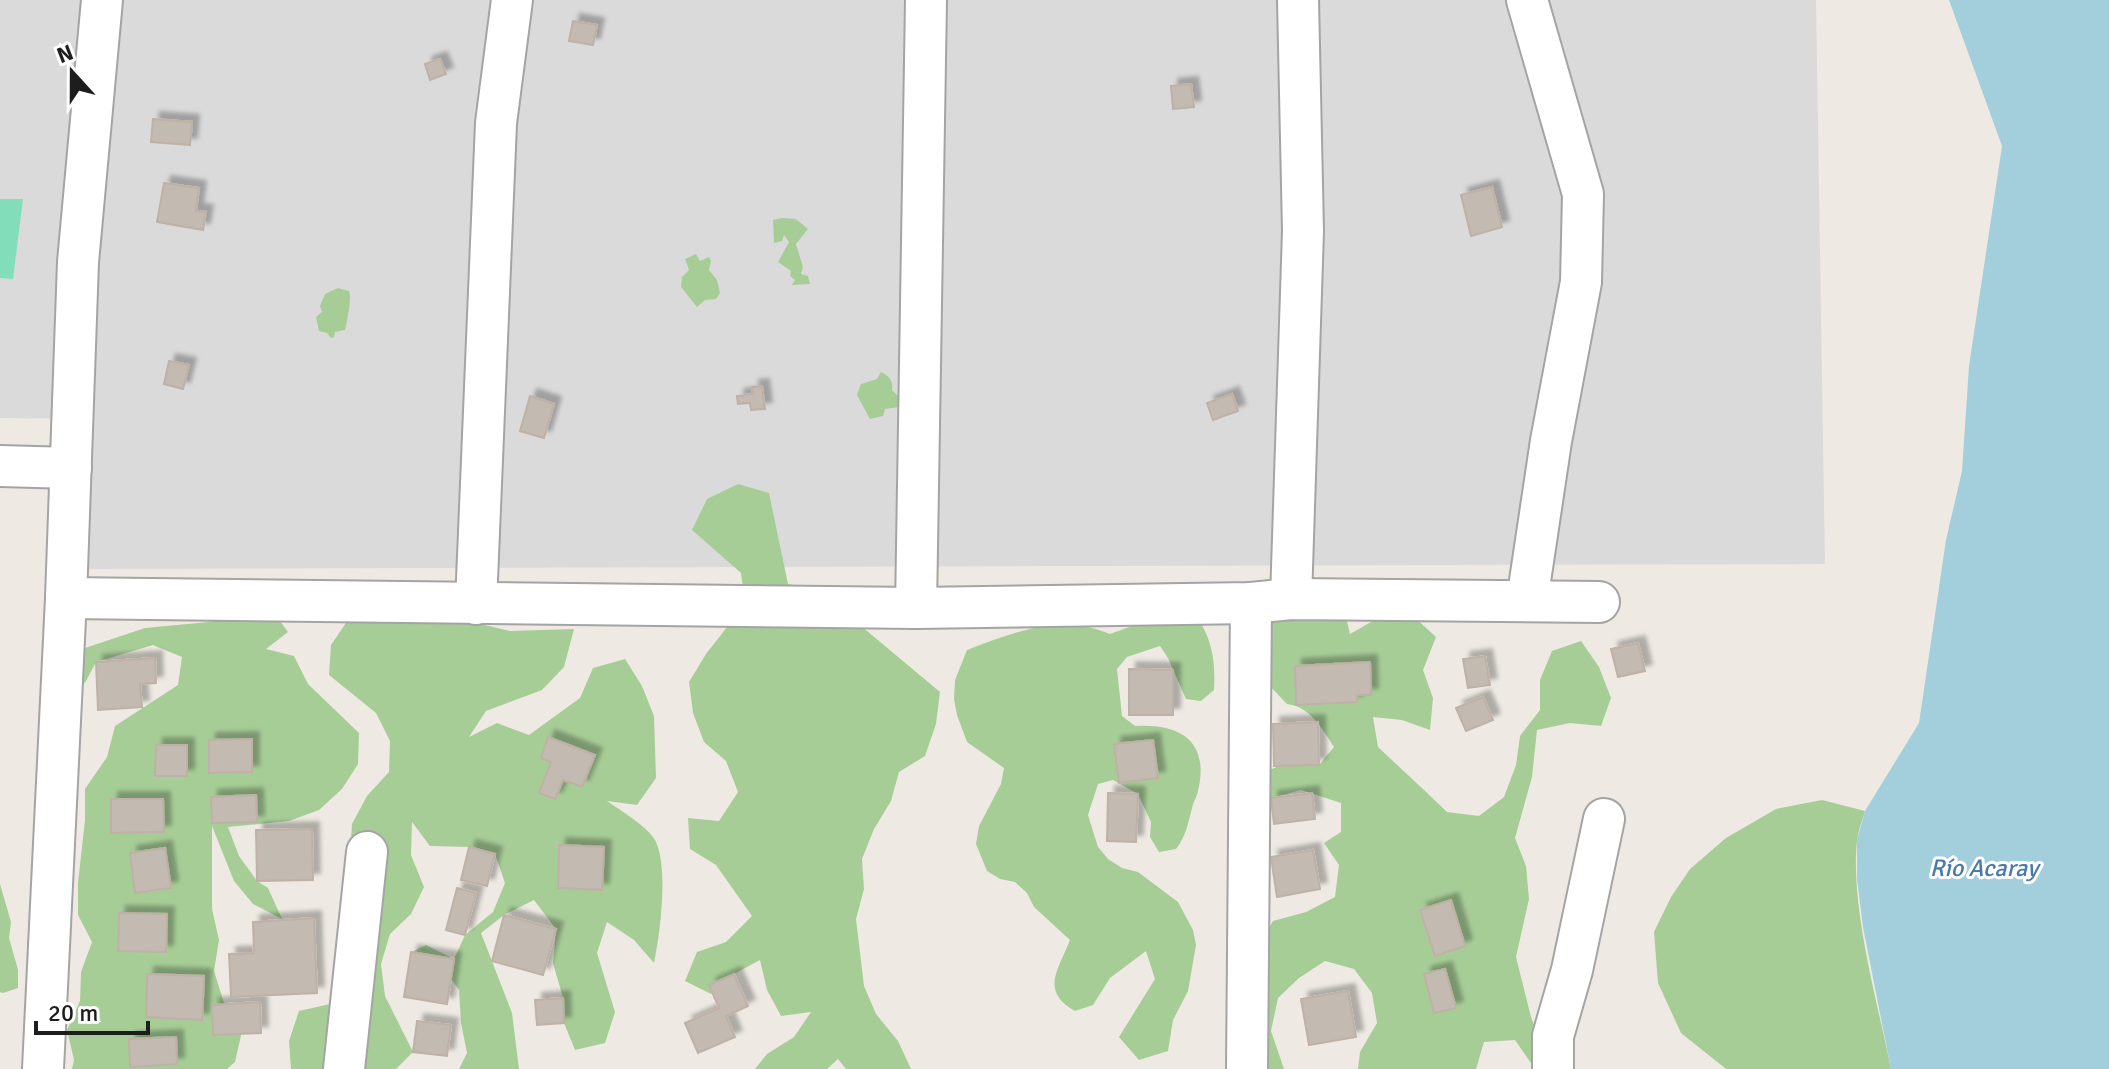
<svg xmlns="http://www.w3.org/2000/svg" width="2109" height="1069" font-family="Signika,sans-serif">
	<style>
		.residential { fill: #dbdada }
		.forest { fill: #a7cd97 }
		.pitch { fill: #81ddba }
		.water { fill: #a3cedc }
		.building { fill: #c3bab2; stroke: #bfb1a5; stroke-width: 2; filter: url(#shadow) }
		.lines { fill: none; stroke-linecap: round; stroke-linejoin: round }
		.minor-casing { stroke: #a4a4a4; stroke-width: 44 }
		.minor { stroke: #fff; stroke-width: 40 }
		.labels { text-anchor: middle; stroke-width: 6; stroke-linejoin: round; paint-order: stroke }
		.water-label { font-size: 24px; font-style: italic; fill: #4a7aab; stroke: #fff }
	</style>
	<defs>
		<filter id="shadow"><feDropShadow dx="7" dy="-7" stdDeviation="2" flood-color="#0004"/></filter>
	</defs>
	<rect width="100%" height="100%" fill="#eeeae3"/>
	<polygon class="residential" points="0,0 1816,0 1825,564 86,569 86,419 0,418"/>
	<g class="forest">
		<polygon points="782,218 796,219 808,229 796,244 803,267 801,274 808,276 810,284 792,285 795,280 790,276 791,271 778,262 789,242 784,235 782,241 774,243 773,220"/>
		<polygon points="696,254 700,261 709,257 711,261 709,270 717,280 720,293 716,299 705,300 697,307 681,287 682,277 689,270 685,259"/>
		<path d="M 338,288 L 349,291 C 352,298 347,322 345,330 L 335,332 L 334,337 L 331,338 L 327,333 L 319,331 L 316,317 L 322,312 L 320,306 L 325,294 Z"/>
		<path d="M 881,372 C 890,377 893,380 892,390 L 901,399 L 899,407 L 885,409 L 883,416 L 870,419 L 857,395 L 861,384 L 877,379 Z"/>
		<polygon points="738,484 769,493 788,584 818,590 940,692 936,724 925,756 899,772 891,801 874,829 862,859 864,889 856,919 864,986 876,1014 898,1041 911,1069 846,1069 838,1059 827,1069 755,1069 767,1054 794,1037 811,1012 781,1016 767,990 760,960 734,974 711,994 685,981 697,952 726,942 752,916 716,865 690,849 688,818 719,821 738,792 726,761 704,742 693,713 689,682 706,654 745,604 741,573 692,530 707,499"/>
		<path d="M 1325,578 L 1343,604 L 1350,634 L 1378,618 L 1413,616 L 1436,637 L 1423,670 L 1433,698 L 1430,730 L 1402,720 L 1373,717 L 1378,747 L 1424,790 L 1447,812 L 1479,816 L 1504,797 L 1516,765 L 1520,736 L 1540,710 L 1540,680 L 1552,651 L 1581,641 L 1599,667 L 1611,698 L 1601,726 L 1570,723 L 1537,730 L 1532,777 L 1515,838 L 1526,866 L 1529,899 L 1516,957 L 1531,1017 L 1552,1069 L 1533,1066 L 1515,1040 L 1484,1042 L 1476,1069 L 1358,1069 L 1360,1052 L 1377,1023 L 1372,993 L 1354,969 L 1325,961 L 1299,978 L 1278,998 L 1271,1031 L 1284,1069 L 1251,1069 L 1255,951 L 1273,921 L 1306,912 L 1335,897 L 1339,865 L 1324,843 L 1341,832 L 1341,803 L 1301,790 L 1271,798 L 1248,784 C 1278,764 1282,761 1319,765 L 1334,747 C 1323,730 1310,706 1287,704 L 1265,681 L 1254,652 L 1292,581 Z"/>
		<polygon points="270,607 288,632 266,649 294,656 308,684 359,733 358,764 342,789 319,810 289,821 228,827 239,856 257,881 268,888 282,919 253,904 234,881 212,826 212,909 219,940 214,971 224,1003 242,1031 235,1062 227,1069 72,1069 74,1060 67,1030 80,1001 81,972 92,942 78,915 78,883 85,820 85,789 107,757 115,726 178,685 182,657 153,645 96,662 86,681 67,704 67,673 85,648 145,628 209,622"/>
		<path d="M 1192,609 C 1211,636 1216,657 1214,690 L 1201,701 L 1186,699 L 1168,658 L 1160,646 L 1127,657 L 1117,669 L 1122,716 L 1135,726 C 1180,723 1210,741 1198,791 C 1197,797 1193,802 1192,808 C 1188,824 1186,836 1176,849 L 1159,852 L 1150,837 L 1151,822 L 1138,794 L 1113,780 L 1098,784 L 1088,815 L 1098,847 L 1108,859 L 1122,868 L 1138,872 L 1178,902 L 1193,930 L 1196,945 L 1188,991 L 1173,1020 L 1168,1051 L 1139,1060 L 1119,1037 L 1155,979 L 1146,951 L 1110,978 L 1093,1005 L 1075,1011 C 1039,991 1059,969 1070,940 L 1034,907 L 1027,893 L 1015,882 L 1000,879 L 987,871 L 976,844 L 979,826 L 1001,784 L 1004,768 L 967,742 L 957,715 L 954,699 L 955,680 L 967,650 C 1015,632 1060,613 1110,634 L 1132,626 L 1140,612 Z"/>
		<path d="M 379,612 L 476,623 L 510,631 L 574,629 L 564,667 L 542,690 L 486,711 L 469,737 L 497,723 L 529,735 L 580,698 L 593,668 L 625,659 L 642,686 L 654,716 L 656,778 L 637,805 L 607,801 C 620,810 648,827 655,840 C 669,866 660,935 654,963 L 634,940 L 607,922 L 597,953 L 615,1012 L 605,1043 L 575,1050 L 564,1023 L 563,998 L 553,963 L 556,929 L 534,900 L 504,915 L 481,933 L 512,1013 L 519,1069 L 459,1069 L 467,1053 L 461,1023 L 459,990 L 442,966 L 411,952 L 426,945 L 454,959 L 465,935 L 493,912 L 505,883 L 495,854 L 469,847 L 430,846 L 412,822 L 411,855 L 424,887 L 411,914 L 390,934 L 381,964 L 385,996 L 413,1052 L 396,1069 L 291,1069 L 289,1041 L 299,1011 L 330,1004 L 357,985 L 350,857 L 352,824 L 367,796 L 389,772 L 390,741 L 376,713 L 329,675 L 331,645 L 348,620 Z"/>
		<path d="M 1822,800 L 1865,811 C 1862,821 1858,831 1857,841 C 1850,906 1878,1004 1891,1069 L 1726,1069 L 1681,1033 L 1658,983 L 1654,932 L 1671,897 L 1690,869 L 1726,838 L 1776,809 Z"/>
		<polygon points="0,884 11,922 9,938 18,970 18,988 3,993 0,992"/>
	</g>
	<polygon class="pitch" points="0,199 23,199 13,279 0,278"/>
	<polygon class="water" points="1949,0 2109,0 2109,1069 1891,1069 1863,927 1857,879 1857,840 1865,811 1919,723 1946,540 1962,471 1969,366 2002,146"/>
	<g class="building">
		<polygon points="573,21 597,25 593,45 569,41"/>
		<polygon points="440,59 446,74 430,80 425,64"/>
		<polygon points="1191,84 1194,107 1173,109 1171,86"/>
		<polygon points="153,119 192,122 190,145 151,142"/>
		<polygon points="164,183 199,188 196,211 206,212 203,230 157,222"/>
		<polygon points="1492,187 1502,227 1471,236 1461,195"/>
		<polygon points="169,361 189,365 183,389 164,384"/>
		<polygon points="762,386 765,409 751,410 750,403 738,404 737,396 753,394 752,387"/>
		<polygon points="1232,394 1238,411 1213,420 1207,403"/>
		<polygon points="530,396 554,404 544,438 520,431"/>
		<polygon points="1638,643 1645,671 1618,677 1611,649"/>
		<polygon points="1485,656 1490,685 1468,688 1463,659"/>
		<polygon points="155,658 156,683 140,684 142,707 98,710 96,662"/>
		<polygon points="1370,662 1371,695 1357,695 1357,702 1296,705 1295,666"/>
		<polygon points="1129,669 1173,670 1173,715 1129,715"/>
		<polygon points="1483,697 1493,720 1466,731 1456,708"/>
		<polygon points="1318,722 1319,765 1274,766 1273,724"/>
		<polygon points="548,737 595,755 582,787 563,780 555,799 539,793 551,762 541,758"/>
		<polygon points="252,739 252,772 209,773 209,740"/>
		<polygon points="1153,740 1158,778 1119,783 1114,744"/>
		<polygon points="156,745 187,745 187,776 155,776"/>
		<polygon points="1108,793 1138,794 1136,842 1107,841"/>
		<polygon points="1312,793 1315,819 1274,824 1271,798"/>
		<polygon points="256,795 257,822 212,823 211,797"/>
		<polygon points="111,799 163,799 164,832 111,833"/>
		<polygon points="312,829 313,880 257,881 256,830"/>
		<polygon points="559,845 604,847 602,890 558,888"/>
		<polygon points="469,847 495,854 487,886 461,880"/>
		<polygon points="165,848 171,888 135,893 130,853"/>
		<polygon points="1313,850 1320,889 1277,897 1271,857"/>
		<polygon points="457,888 476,893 465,935 446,930"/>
		<polygon points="1451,900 1465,946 1435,956 1420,910"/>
		<polygon points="119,913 167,914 166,952 118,951"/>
		<polygon points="504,915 556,929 543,975 492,961"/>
		<polygon points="314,918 317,993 231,997 229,954 254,953 253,922"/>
		<polygon points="411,952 454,959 447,1004 404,997"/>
		<polygon points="1445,969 1456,1008 1434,1013 1424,974"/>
		<polygon points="147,974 204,976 202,1020 146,1017"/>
		<polygon points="734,974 748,1006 726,1016 735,1037 698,1053 685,1023 719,1008 709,985"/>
		<polygon points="1348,991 1356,1037 1309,1045 1301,999"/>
		<polygon points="563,998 564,1023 537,1025 535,1000"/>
		<polygon points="260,1002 261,1033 213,1035 212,1005"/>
		<polygon points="417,1021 451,1025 447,1056 413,1052"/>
		<polygon points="176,1037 177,1064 130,1067 129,1039"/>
	</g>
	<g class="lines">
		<g class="minor-casing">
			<g id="minor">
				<polyline points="1527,0 1583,194 1581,282 1551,441 1527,601"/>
				<polyline points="0,466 71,468"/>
				<polyline points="66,598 916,608 1251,603 1291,599 1599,602"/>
				<polyline points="1291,599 1303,231 1298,0"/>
				<polyline points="476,604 496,123 512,0"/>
				<polyline points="916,608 926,0"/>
				<polyline points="43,1069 66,598 78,262 102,0"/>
				<polyline points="344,1069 367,852"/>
				<polyline points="1247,1069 1251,603"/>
				<polyline points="1553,1069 1553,1036 1572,970 1604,819"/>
			</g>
		</g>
		<use href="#minor" class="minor"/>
	</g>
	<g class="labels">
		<g class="water-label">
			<text x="1984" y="876">Río Acaray</text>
		</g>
	</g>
	<g transform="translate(72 72) rotate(339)" stroke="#ffffff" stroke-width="6" paint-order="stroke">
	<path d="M0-6L14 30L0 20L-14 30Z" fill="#1d1d1d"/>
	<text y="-12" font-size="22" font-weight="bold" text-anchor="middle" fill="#1d1d1d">N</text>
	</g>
	<path d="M36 1021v12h112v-12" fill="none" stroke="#1d1d1d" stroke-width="4"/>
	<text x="48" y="1021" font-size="24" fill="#1d1d1d" stroke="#ffffff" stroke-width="6" paint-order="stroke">20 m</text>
</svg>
